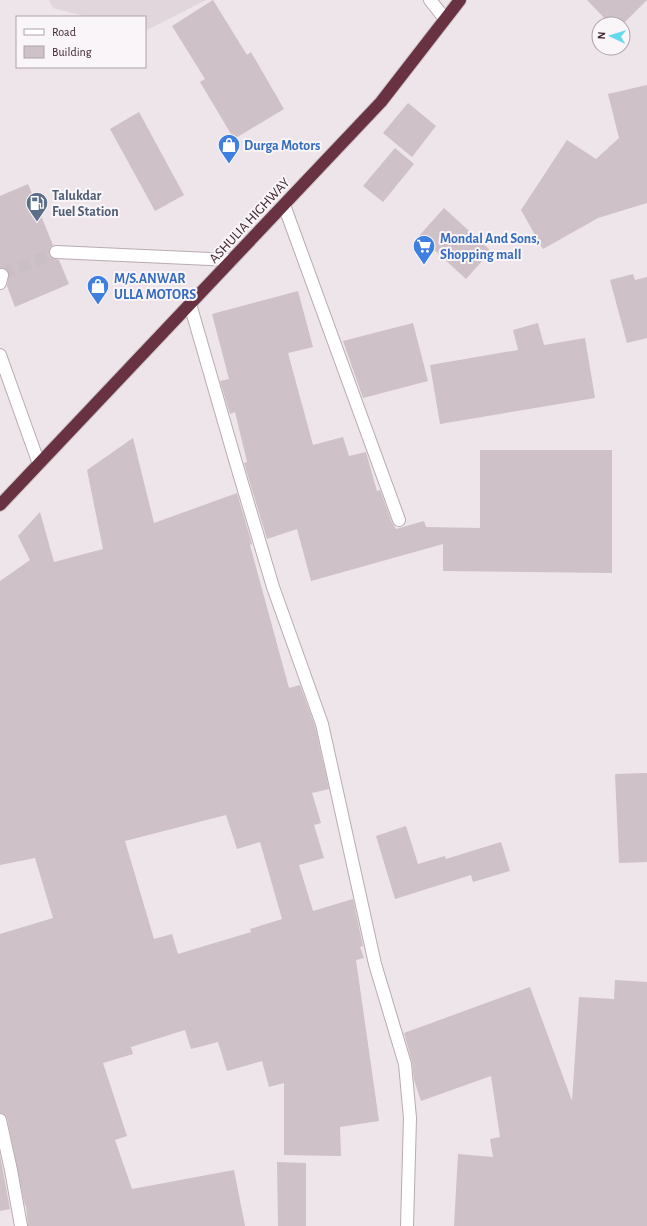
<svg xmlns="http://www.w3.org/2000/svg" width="647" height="1226" font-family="'Alegreya Sans',sans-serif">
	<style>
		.built { fill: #e1d6dc }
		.building { fill: #cec1c8; fill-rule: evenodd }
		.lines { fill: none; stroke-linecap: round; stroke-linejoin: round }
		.minor-tunnel { stroke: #cabfc4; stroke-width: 12; stroke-dasharray: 12 6; stroke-linecap: butt }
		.minor-casing { stroke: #b9abb1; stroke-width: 14 }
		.highway-casing { stroke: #c9c2c4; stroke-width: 14 }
		.minor { stroke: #fff; stroke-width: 12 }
		.highway { stroke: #693243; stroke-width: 12 }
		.labels { text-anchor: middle; stroke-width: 4; stroke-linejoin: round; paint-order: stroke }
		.shop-label { font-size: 14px; font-weight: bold; fill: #366cbe; stroke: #faf5f8; text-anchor: start }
		.service-label { font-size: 14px; font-weight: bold; fill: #4e5e75; stroke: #faf5f8; text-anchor: start }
		.street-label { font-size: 14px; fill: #3f252e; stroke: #faf5f8 }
	</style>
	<rect width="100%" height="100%" fill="#ede5e9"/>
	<polygon class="built" points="49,0 206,0 145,31 145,17 88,17 53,8"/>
	<g class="building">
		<polygon points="213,0 247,55 251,52 284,109 234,139 200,82 205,79 172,26"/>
		<polygon points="587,0 647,0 623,24 610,24"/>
		<polygon points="647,85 647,203 598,218 543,249 521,210 567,140 596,159 619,138 608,94"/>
		<polygon points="408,103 436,126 412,157 383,133"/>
		<polygon points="139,112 184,195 155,211 110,129"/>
		<polygon points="395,148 414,164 383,202 363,186"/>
		<polygon points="28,184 53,245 50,248 49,255 52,258 59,260 69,284 15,307 7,286 9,273 4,268 0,268 0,196"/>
		<polygon points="444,208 491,251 466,279 419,236"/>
		<polygon points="633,274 635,280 647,277 647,338 627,343 610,280"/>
		<polygon points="298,291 313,347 288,353 313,445 343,437 349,456 366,452 377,491 380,490 392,523 396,529 424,521 426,527 480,528 480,450 612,450 612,573 443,571 443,544 311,581 297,529 267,539 244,463 247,462 235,412 230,414 220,381 229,379 212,314"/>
		<polygon points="413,323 428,381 363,398 343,341"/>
		<polygon points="538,323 544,345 585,338 595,398 440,424 430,365 518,350 513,330"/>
		<path d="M 133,438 L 154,523 L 237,493 L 252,544 L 250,545 L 289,688 L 300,685 L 315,726 L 329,789 L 312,793 L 321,823 L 314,825 L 324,858 L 299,865 L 313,911 L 353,899 L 363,946 L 360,947 L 364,958 L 356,960 L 379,1121 L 340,1127 L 341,1156 L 284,1155 L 284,1083 L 269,1087 L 262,1061 L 227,1071 L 218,1042 L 191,1049 L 185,1030 L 131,1047 L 133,1054 L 103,1063 L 127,1136 L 115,1140 L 132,1189 L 234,1170 L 245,1226 L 28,1226 L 26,1205 L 25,1206 L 7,1118 L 5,1115 L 0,1113 L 0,934 L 53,918 L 35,858 L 0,865 L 0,581 L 30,560 L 18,536 L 40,512 L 54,562 L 103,549 L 87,470 ZM 226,815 L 237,849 L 260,842 L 282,919 L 250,929 L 251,932 L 178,954 L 172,934 L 154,939 L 125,841 Z"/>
		<polygon points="647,773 647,862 619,863 615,774"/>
		<polygon points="406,826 418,864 445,856 446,859 501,842 510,871 473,882 471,875 395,899 376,836"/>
		<polygon points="615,980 647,982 647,1226 454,1226 458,1154 493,1157 490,1139 500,1137 491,1076 421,1101 414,1080 412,1062 404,1033 530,987 572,1101 579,997 614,999"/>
		<polygon points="0,1155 10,1209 0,1211"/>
		<polygon points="277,1162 306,1163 306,1226 278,1226"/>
	</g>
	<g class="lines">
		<polyline class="minor-tunnel" points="2,275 56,252"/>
		<g class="minor-casing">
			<g id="minor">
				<polyline points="430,0 445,19"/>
				<polyline points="284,205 399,520"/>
				<polyline points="56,252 232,260"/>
				<polyline points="0,283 2,275"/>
				<polyline points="190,304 236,463 273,587 322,724 375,964 405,1064 410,1118 407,1226"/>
				<polyline points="0,355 39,464"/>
				<polyline points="0,1120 11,1170 21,1226"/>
			</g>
		</g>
		<g class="highway-casing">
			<polyline id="highway" points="0,505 381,102 460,0"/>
		</g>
		<use href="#minor" class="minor"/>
		<use href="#highway" class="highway"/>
	</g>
	<defs>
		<g id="shop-pin" transform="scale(1.15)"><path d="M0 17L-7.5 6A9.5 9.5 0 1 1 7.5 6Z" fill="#3f7fe0" stroke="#faf5f8"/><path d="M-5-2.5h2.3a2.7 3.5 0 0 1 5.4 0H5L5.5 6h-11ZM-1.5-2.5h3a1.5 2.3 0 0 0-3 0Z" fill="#fff"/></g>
		<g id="fuel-pin" transform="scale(1.15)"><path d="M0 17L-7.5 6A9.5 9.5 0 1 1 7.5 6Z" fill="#5c6f8a" stroke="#faf5f8"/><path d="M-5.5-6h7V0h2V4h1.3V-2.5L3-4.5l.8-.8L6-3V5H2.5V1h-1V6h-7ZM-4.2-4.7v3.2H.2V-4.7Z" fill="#fff"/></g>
		<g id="supermarket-pin" transform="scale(1.15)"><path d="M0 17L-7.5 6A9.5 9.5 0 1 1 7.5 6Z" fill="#3f7fe0" stroke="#faf5f8"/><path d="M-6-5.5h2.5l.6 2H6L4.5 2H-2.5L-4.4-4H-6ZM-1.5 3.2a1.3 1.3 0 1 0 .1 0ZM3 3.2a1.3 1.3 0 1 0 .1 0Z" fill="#fff"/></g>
	</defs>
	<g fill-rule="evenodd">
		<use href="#shop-pin" x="229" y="145"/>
		<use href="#fuel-pin" x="37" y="203"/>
		<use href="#supermarket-pin" x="424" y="246"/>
		<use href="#shop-pin" x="98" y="286"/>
	</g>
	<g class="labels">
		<g class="shop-label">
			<text x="244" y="150">Durga Motors</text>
			<text x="440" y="243">Mondal And Sons,<tspan x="440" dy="16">Shopping mall</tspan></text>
			<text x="114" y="283">M/S.ANWAR<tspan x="114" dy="16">ULLA MOTORS</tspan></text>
		</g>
		<g class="service-label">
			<text x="52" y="200">Talukdar<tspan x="52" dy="16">Fuel Station</tspan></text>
		</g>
		<g class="street-label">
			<text transform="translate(249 220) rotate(-47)" y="5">ASHULIA HIGHWAY</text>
		</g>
	</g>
	<rect x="16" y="16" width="130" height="52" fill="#faf5f8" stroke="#afa2a7"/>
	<rect x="24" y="29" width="20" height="6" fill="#ffffff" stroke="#afa2a7"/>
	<text x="52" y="36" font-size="12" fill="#3f252e">Road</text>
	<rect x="24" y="46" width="20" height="12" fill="#cec1c8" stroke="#afa2a7"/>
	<text x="52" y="56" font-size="12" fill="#3f252e">Building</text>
	<g transform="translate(611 36) rotate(274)"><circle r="19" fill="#faf5f8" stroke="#afa2a7"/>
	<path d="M0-3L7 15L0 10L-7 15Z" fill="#65d8eb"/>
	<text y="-6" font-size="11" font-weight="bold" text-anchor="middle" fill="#3f252e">N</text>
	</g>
</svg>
